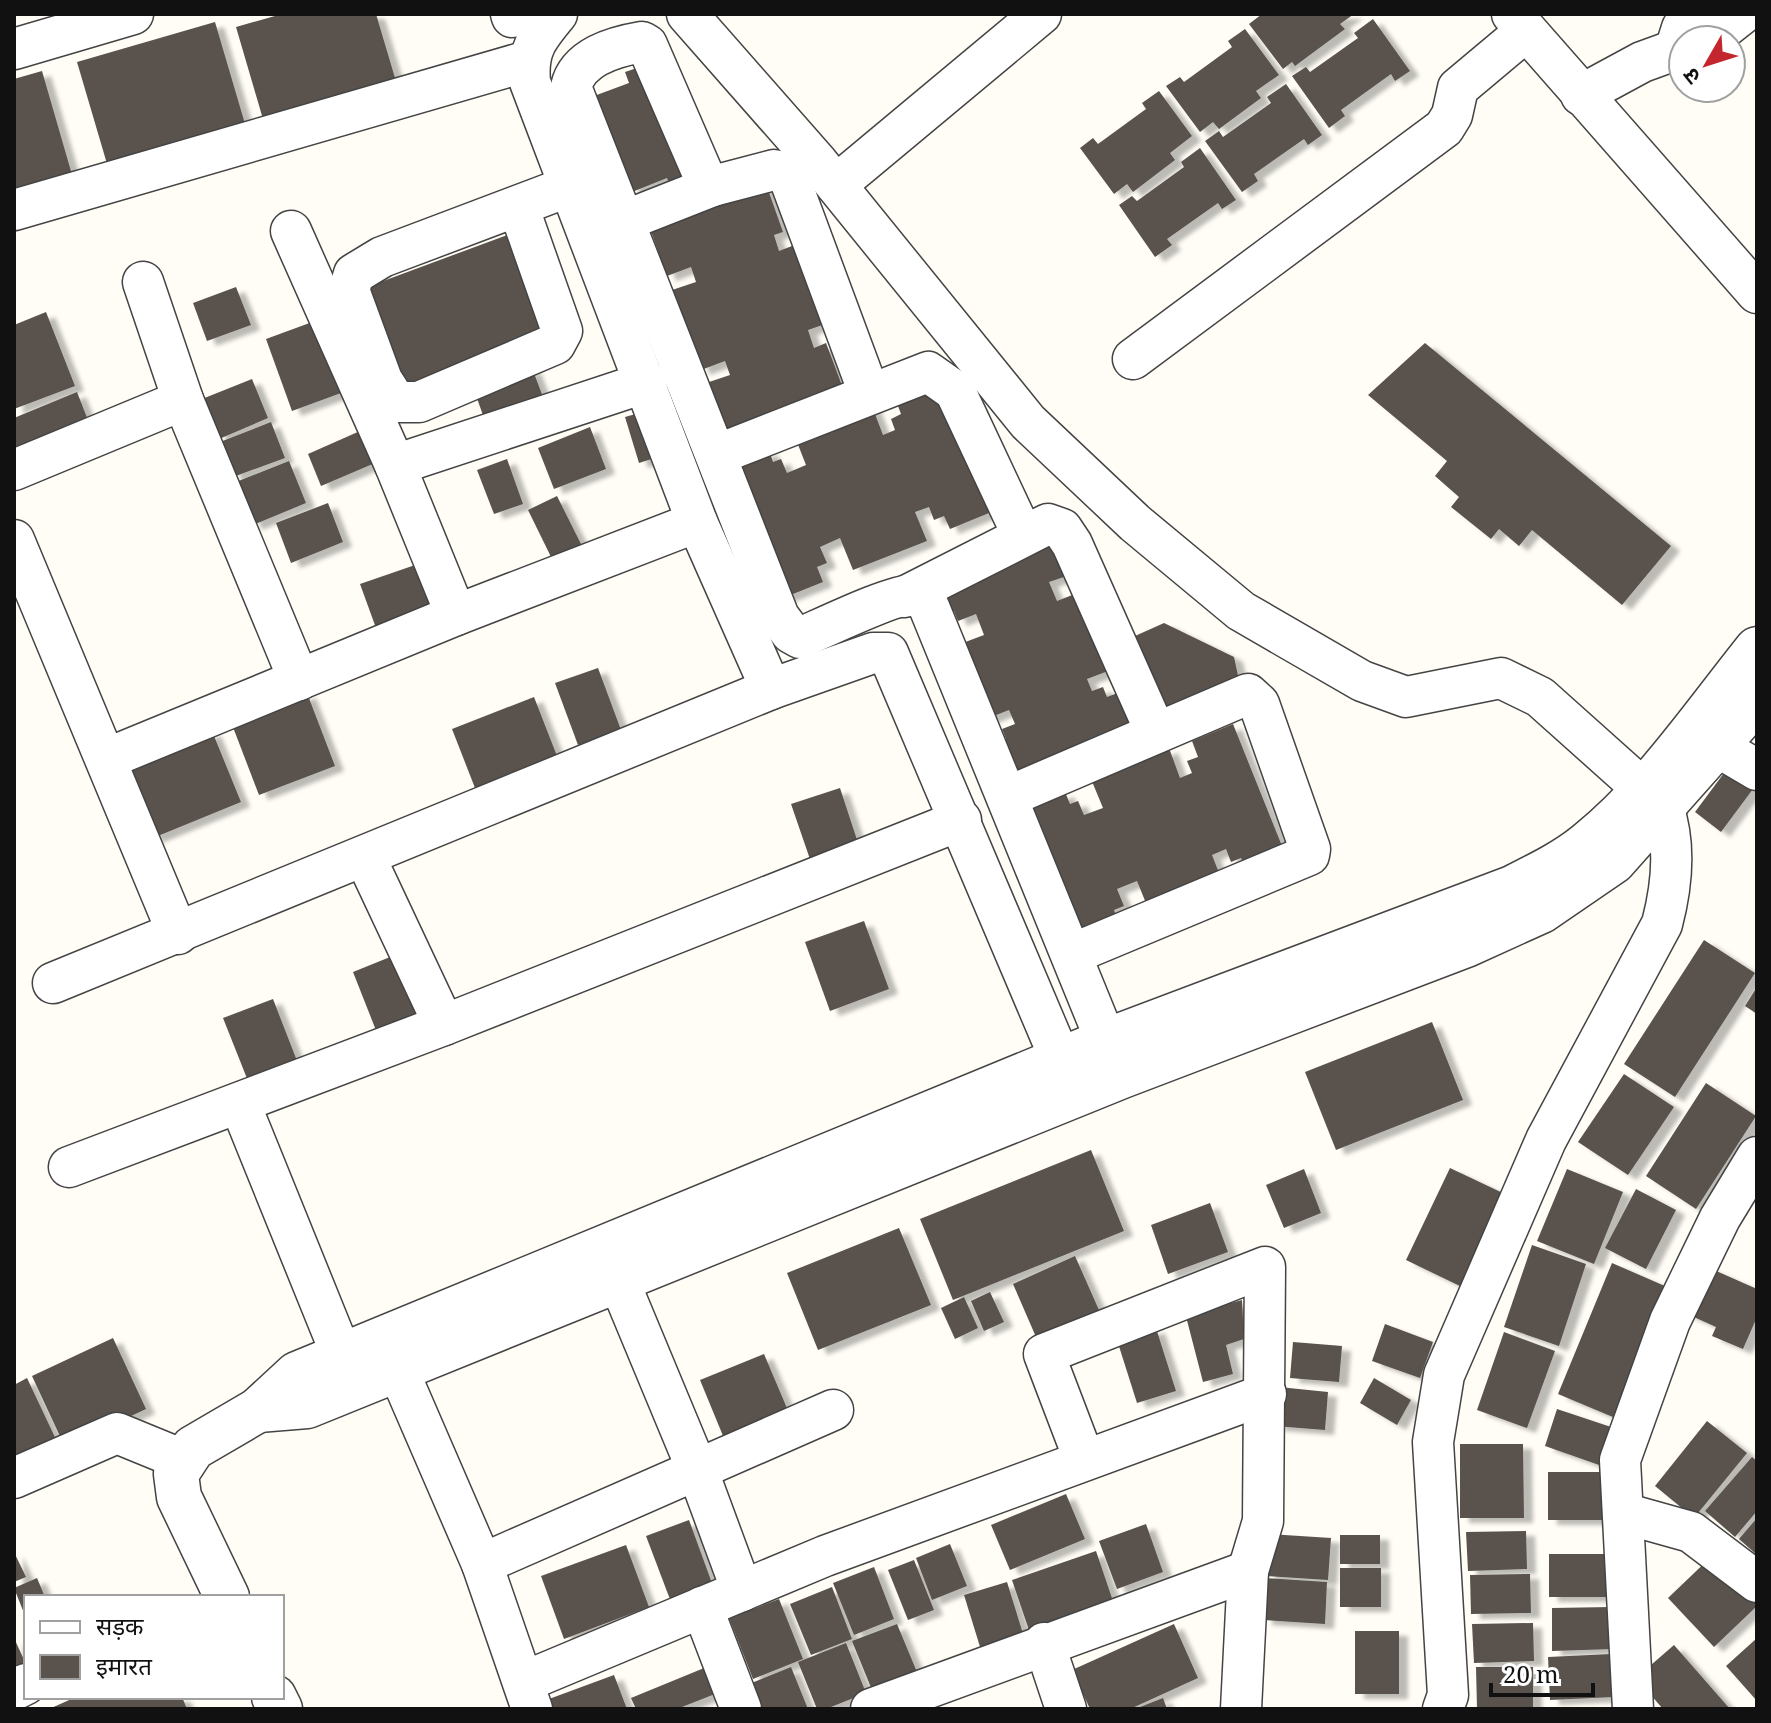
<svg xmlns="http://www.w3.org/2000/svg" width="1771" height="1723" font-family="'Noto Serif','Noto Sans Devanagari',serif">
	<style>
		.building { fill: #5a524d; filter: url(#shadow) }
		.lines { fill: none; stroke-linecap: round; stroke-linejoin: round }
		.minor-casing { stroke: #444; stroke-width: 43 }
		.tertiary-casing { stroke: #444; stroke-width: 47 }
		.minor { stroke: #fff; stroke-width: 40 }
		.tertiary { stroke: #fff; stroke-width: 44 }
	</style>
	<defs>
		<filter id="shadow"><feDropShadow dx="9" dy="5" stdDeviation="2" flood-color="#0004"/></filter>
	</defs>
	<rect width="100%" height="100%" fill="#fffdf5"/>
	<g class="building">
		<polygon points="282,14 376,14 398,88 265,126 236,27"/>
		<polygon points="1262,14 1354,14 1340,24 1345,29 1295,66 1292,62 1283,69 1249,24"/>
		<polygon points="1373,19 1410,71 1395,81 1391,74 1341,110 1345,116 1329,128 1292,76 1306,67 1310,72 1358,38 1354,33"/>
		<polygon points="215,22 248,134 110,174 77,62"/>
		<polygon points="1245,29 1279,75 1256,91 1261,98 1219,129 1213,122 1200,132 1166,86 1180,77 1184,82 1232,47 1228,41"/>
		<polygon points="640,67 686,185 671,190 667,178 632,192 594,96 629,83 625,72"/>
		<polygon points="42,71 75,185 14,202 14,79"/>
		<polygon points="1286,84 1322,135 1308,145 1304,139 1254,174 1258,181 1242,192 1205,141 1219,131 1223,137 1271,103 1267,97"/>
		<polygon points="1159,91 1192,136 1170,153 1175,160 1133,192 1127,184 1114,194 1080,148 1093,138 1098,144 1146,109 1142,103"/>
		<polygon points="1200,148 1236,200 1222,209 1218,203 1167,239 1172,245 1155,257 1119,205 1132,196 1137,201 1184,167 1181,162"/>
		<polygon points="766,184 783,232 774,235 779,251 805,241 834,321 808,330 814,348 826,343 846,396 726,439 706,383 730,375 725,361 701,370 672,290 696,282 691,267 667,276 649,226"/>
		<polygon points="518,231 556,335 405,390 367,287"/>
		<polygon points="236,287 251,325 207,341 193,303"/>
		<polygon points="46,312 75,386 14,409 14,325"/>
		<polygon points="315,321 341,393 292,411 266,339"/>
		<polygon points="1425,343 1671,546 1622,605 1532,530 1519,546 1499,529 1491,539 1451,507 1459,497 1435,476 1447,461 1368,395"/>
		<polygon points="532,368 548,410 489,432 474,390"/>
		<polygon points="252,379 268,418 219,439 202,399"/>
		<polygon points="936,382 989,513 950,529 944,516 934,520 929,507 915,512 927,541 853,570 840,538 820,547 827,563 817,567 823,582 783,598 730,465 769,450 773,462 781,459 787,473 806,465 795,437 872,406 883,435 895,430 891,419 901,414 895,398"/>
		<polygon points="77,392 93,433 14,465 14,418"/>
		<polygon points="650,410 664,455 639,463 625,417"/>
		<polygon points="271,422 285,458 233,477 220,442"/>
		<polygon points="590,427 606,469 554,489 538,448"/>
		<polygon points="360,431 375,463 321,486 308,454"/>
		<polygon points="507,459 523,504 494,514 477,470"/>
		<polygon points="289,461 306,503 253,525 236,482"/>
		<polygon points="557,496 583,548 554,563 528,510"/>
		<polygon points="328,503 343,542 291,563 276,523"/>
		<polygon points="1058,540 1069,566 1060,569 1064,577 1049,582 1057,601 1085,590 1116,668 1087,679 1092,691 1103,687 1107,697 1123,691 1140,733 1008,784 993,745 1006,739 1002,729 1015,724 1009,710 981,721 952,647 984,635 976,614 958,621 954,611 941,617 931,591"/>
		<polygon points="418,564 433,608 376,628 360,584"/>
		<polygon points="1164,623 1234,657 1242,694 1167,722 1135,636"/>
		<polygon points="598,668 621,730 578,745 555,683"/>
		<polygon points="307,693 335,766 259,795 231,722"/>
		<polygon points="534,697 557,756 475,788 452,729"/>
		<polygon points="1233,724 1286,856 1247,871 1241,858 1231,862 1226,849 1212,855 1223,883 1150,913 1137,881 1117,889 1124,906 1114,910 1119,924 1080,940 1027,808 1065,792 1070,804 1078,801 1084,815 1103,808 1091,779 1169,748 1180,778 1192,773 1187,761 1198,757 1192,741"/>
		<polygon points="212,731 241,802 153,838 124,767"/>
		<polygon points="1727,769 1753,789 1721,832 1695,812"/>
		<polygon points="840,788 860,849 812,865 791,804"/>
		<polygon points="864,921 889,989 830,1011 805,942"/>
		<polygon points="1704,940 1755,973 1675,1097 1624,1064"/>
		<polygon points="400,953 429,1024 381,1043 353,972"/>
		<polygon points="1757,987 1757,1014 1745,1006"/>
		<polygon points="273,999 299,1066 250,1086 223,1018"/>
		<polygon points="1432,1022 1463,1100 1336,1150 1305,1072"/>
		<polygon points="1624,1074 1674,1107 1628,1175 1578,1142"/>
		<polygon points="1706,1083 1756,1116 1696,1209 1646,1176"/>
		<polygon points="1091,1150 1124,1231 953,1300 920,1219"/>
		<polygon points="1450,1168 1507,1195 1464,1288 1406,1260"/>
		<polygon points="1304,1169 1321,1213 1284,1228 1266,1185"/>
		<polygon points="1567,1169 1623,1192 1594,1264 1537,1241"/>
		<polygon points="1636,1189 1676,1210 1646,1269 1605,1248"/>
		<polygon points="1210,1203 1228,1252 1168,1274 1151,1225"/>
		<polygon points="899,1228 931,1305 818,1350 787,1273"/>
		<polygon points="1532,1245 1586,1264 1559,1346 1504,1327"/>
		<polygon points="1075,1256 1099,1310 1036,1337 1013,1284"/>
		<polygon points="1612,1263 1674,1290 1620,1420 1558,1394"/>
		<polygon points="1705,1266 1757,1289 1757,1317 1743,1349 1712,1336 1716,1327 1685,1313"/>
		<polygon points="990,1292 1004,1322 984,1331 971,1301"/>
		<polygon points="964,1297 978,1328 955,1339 941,1308"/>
		<polygon points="1242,1300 1244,1339 1226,1345 1233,1374 1203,1382 1183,1305 1216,1307"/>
		<polygon points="1385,1324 1433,1342 1420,1378 1372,1361"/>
		<polygon points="1156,1328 1176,1391 1137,1403 1117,1340"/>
		<polygon points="1504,1332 1555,1351 1527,1428 1477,1410"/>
		<polygon points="113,1338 146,1409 65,1447 32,1376"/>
		<polygon points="1293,1342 1342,1346 1339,1382 1290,1378"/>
		<polygon points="764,1354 792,1420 728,1448 700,1380"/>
		<polygon points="27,1378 61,1450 14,1473 14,1385"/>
		<polygon points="1374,1378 1411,1400 1397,1425 1360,1403"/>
		<polygon points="1279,1387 1328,1392 1325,1430 1275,1426"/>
		<polygon points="1557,1409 1614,1428 1602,1466 1545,1446"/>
		<polygon points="1707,1421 1747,1453 1694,1518 1655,1486"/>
		<polygon points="1460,1444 1523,1444 1524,1518 1460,1518"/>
		<polygon points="1752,1457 1757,1461 1757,1511 1735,1537 1705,1511"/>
		<rect x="1548" y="1472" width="55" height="48"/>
		<polygon points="1066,1494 1085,1539 1010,1570 991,1525"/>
		<polygon points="1757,1518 1757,1555 1739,1539"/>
		<polygon points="689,1520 713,1586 671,1602 646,1536"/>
		<polygon points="1146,1524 1163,1572 1117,1589 1099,1541"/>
		<polygon points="1526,1531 1527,1569 1468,1571 1466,1532"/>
		<polygon points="1269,1534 1331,1538 1328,1580 1266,1576"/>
		<rect x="1340" y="1535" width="40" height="29"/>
		<polygon points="950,1544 967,1586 932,1600 916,1558"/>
		<polygon points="626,1545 649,1607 564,1639 541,1576"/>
		<polygon points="1096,1551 1114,1604 1030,1633 1012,1580"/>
		<polygon points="14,1552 26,1577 14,1582"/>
		<polygon points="1549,1554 1610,1554 1611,1597 1549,1597"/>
		<polygon points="1714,1554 1757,1598 1757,1606 1714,1647 1668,1598"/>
		<polygon points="914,1560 934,1610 908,1620 888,1570"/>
		<polygon points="874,1567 894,1619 854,1635 833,1583"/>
		<rect x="1340" y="1568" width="41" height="39"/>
		<polygon points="1530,1574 1531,1613 1471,1614 1470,1575"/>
		<polygon points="37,1578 45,1597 26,1597 26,1618 14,1588"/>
		<polygon points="1265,1578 1327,1582 1325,1624 1263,1620"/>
		<polygon points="1007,1582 1024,1637 981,1650 964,1595"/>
		<polygon points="832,1587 852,1639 811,1655 790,1604"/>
		<polygon points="779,1599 803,1659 753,1679 729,1618"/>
		<polygon points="1611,1607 1613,1649 1552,1651 1552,1608"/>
		<polygon points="1533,1623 1534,1661 1474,1663 1472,1624"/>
		<polygon points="897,1624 917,1672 872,1690 852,1641"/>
		<polygon points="1174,1624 1198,1678 1130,1709 1090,1709 1072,1670"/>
		<rect x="1355" y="1631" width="44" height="63"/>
		<polygon points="14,1638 26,1664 26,1668 14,1673"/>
		<polygon points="1757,1638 1757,1701 1726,1666"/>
		<polygon points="846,1643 866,1693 826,1709 817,1709 798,1662"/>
		<polygon points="1674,1645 1730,1709 1663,1709 1636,1678"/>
		<polygon points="1611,1654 1614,1697 1550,1700 1548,1657"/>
		<polygon points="709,1666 720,1692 677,1709 636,1709 631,1698"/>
		<polygon points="791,1667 808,1709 753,1709 744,1686"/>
		<polygon points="1476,1667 1533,1667 1533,1709 1477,1709"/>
		<polygon points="614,1675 627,1709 552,1709 549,1699"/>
		<polygon points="76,1697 182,1697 187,1709 49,1709"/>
		<polygon points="1163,1698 1167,1709 1135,1709"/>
	</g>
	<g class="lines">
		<g class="minor-casing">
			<g id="minor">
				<polyline points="511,14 512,17"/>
				<path d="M 557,14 C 537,38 527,50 530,82 L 697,522 L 771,689"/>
				<path d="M 687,14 L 818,163 L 1028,422 L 1135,523 L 1241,611 L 1362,681 L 1406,697 L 1501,678 L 1540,697 L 1663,807 C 1676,844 1672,886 1662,924 L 1546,1140 L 1444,1375 L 1433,1442 L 1448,1695 L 1443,1709"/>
				<polyline points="1512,14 1757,293"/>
				<polyline points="1709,40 1742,14"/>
				<polyline points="14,49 133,14"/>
				<polyline points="1683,50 1675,50 1682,28 1699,14"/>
				<polyline points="1581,95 1642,62 1675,50"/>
				<polyline points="836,185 1041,14"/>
				<polyline points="518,206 562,331 555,344 419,402 396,402 382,380 349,290 354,274 382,257 570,186"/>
				<polyline points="14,210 528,61"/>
				<polyline points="624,221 713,186"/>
				<polyline points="291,231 395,465 456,615"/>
				<polyline points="143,282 183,400 299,680"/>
				<polyline points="1133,359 1444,128 1452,115 1458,88 1526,31"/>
				<path d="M 869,393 L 790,180 L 784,172 L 774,170 L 713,186 L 706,181 L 647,45 L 642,42 C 613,47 578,57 571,87 L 779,617 L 791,633 L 800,638 C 821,629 897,592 915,595 C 922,596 925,602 929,607 L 1106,1041"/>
				<polyline points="716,455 928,372 955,391 1023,536"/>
				<polyline points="395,465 647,382"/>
				<polyline points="14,470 183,400"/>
				<polyline points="14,540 178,934"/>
				<polyline points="904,597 1048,524 1062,529 1072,544 1156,733"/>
				<polyline points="1718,747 1757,770"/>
				<polyline points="106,759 456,615 697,522"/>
				<polyline points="1007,797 1248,694 1259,704 1310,849 1309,855 1072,954"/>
				<polyline points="365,857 444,1025"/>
				<polyline points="53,983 771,689 873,653 888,653 1073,1089"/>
				<polyline points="240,1104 342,1356"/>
				<polyline points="69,1167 444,1025 961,820"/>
				<polyline points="618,1279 697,1469 742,1591"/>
				<polyline points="398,1370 482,1564 532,1709"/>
				<polyline points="1084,1459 1044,1354 1265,1267 1263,1521 1248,1571 1241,1709"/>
				<polyline points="14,1478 117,1433 183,1460"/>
				<polyline points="1623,1513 1691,1532 1757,1582"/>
				<polyline points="482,1564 833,1410"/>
				<polyline points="702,1607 741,1709"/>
				<polyline points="1044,1643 1066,1709"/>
				<polyline points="526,1681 825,1556 1266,1394"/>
				<polyline points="14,1690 26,1684"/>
				<polyline points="871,1709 1248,1571"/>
				<polyline points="1633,1709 1620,1460 1670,1321 1720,1218 1757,1157"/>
			</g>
		</g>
		<g class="tertiary-casing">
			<g id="tertiary">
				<polyline points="258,1410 307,1406 1122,1076 1466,945 1541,911 1614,861 1757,700"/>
				<path d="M 227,1597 L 179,1497 L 176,1474 L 193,1448 L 258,1410 L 297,1374 L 1106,1041 L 1512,888 C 1538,875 1565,862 1587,844 C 1653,791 1704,715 1757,649"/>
				<polyline points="274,1697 280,1709"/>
			</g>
		</g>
		<use href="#minor" class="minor"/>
		<use href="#tertiary" class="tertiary"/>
	</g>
	<rect width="1771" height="1723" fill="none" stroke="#111111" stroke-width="32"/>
	<rect x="24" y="1595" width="260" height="104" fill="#ffffff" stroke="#a0a0a0" stroke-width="2"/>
	<rect x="40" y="1621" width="40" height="12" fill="#ffffff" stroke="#a0a0a0" stroke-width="2"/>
	<text x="96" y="1635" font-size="24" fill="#111111">सड़क</text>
	<rect x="40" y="1655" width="40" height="24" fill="#5a524d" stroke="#a0a0a0" stroke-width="2"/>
	<text x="96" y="1675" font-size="24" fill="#111111">इमारत</text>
	<g transform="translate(1707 64) rotate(231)"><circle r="38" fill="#ffffff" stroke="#a0a0a0" stroke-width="2"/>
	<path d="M0-6L14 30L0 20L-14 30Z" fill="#c4262e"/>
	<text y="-12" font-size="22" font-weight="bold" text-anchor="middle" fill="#111111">उ</text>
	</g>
	<path d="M1491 1683v12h102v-12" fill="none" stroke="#111111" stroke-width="4"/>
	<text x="1503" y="1683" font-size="24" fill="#111111" stroke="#ffffff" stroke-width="6" paint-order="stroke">20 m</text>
</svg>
